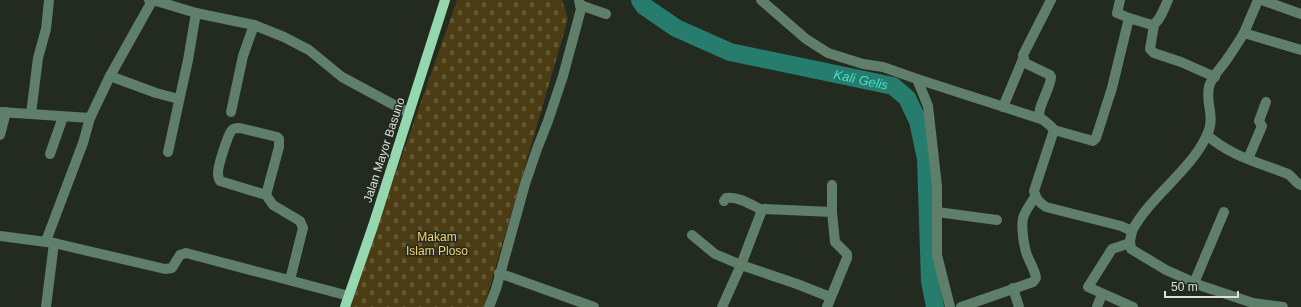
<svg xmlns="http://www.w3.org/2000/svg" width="1301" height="307" font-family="Helvetica,sans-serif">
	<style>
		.cemetery { fill: url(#cemetery-stones) }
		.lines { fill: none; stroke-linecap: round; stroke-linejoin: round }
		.river { stroke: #267c6d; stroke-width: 18 }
		.minor { stroke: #5f7f6b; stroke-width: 10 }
		.major { stroke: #95d7ae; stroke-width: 10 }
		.labels { text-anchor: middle; stroke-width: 3; stroke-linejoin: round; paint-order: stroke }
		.street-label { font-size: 12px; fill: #dbe0d8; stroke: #232a1f }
		.park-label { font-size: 12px; fill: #fad266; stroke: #232a1f }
		.water-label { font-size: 13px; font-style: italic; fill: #46e3c9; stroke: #232a1f }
	</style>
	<defs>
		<pattern id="cemetery-stones" width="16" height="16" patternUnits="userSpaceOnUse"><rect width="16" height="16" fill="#4b3c14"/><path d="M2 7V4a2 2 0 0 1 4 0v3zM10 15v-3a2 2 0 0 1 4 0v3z" fill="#645835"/></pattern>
	</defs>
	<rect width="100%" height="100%" fill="#232a1f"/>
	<polygon class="cemetery" points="457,0 562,0 568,19 484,307 351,307 381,215"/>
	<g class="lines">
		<path class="river" id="s1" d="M 640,0 L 644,6 L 676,28 L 730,52 L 893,86 L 907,98 L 918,121 L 926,159 L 930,281 L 935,307"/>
		<g class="minor">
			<polyline points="153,0 196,13 254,25 284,37 309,50 342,77 409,113"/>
			<polyline points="761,0 806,39 828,53 863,64 883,67 917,79 928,106 937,186 937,255 950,307"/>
			<path d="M 1051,0 L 1023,55 L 1025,63 L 1050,75 L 1051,77 C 1051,88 1036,109 1040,117 C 1041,119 1051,125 1054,130 L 1034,191 C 1036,199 1039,202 1046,207 L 1121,226 L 1132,231 L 1130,241 L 1131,249 L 1166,270 L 1202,286 L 1253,303 L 1283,307"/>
			<polyline points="1262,0 1301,14"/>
			<polyline points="580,5 606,14"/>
			<path d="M 1129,18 L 1152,25 C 1160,22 1164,8 1168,0"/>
			<polyline points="1154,25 1150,49 1154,53 1181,62 1215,77"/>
			<polyline points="1244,33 1258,0"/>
			<polyline points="110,76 156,93 179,99"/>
			<polyline points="917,79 1041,119"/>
			<polyline points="1003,107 1023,59"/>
			<polyline points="0,112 90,118 110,76 152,1 149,0"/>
			<polyline points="231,112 243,56 254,25"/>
			<polyline points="31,114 38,58 46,29 49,0"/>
			<polyline points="1054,130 1093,141 1096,138 1112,88 1129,18 1117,13 1120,0"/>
			<polyline points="0,135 6,112"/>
			<path d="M 1207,135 C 1230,156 1260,163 1288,174 C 1293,177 1296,184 1301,185"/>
			<polyline points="168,152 188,60 196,13"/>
			<polyline points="50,154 63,117"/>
			<polyline points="1248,159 1262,126 1259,121 1266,102"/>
			<polyline points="832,185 832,212"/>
			<path d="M 266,195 L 220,181 C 218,178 218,176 218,172 C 218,166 228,134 232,130 C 234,128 238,128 240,128 L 277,137 L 279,139 L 279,147 L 266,195 L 273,205 L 300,221 L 303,228 L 290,280"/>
			<path d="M 724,201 L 726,198 C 738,196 752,205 762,210"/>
			<polyline points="937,212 997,220"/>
			<path d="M 1132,231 C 1150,196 1190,172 1207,135 C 1216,116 1205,104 1209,87 C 1211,78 1220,69 1225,62 C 1232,52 1238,43 1244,33 L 1301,50"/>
			<polyline points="692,235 715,254 741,265 762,210 764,209 832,212 835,242 847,254 847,258 827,307"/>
			<polyline points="0,236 54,243 165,269 172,268 180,255 186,253 349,296"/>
			<polyline points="46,241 83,143 90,118"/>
			<polyline points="1130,243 1112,249 1088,287 1133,307"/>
			<polyline points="499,273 594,307"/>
			<polyline points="1194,283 1224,212"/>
			<polyline points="1013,288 1019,307"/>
			<polyline points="46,307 54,243"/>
			<polyline points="489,307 496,289 525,184 537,149 548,121 563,76 581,9 579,0"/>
			<polyline points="722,307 741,265 797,284 830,297"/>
			<path d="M 961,307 L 1033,282 L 1036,278 C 1035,270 1030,263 1027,255 C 1024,247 1021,227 1023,218 C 1025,211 1031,203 1035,197"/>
			<polyline points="1097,307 1102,294"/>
		</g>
		<polyline class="major" points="345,307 373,226 445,0"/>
	</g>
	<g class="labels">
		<g class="street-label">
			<text transform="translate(384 150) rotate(-72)" y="4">Jalan Mayor Basuno</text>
		</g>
		<g class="park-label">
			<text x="437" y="241">Makam<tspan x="437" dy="14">Islam Ploso</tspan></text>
		</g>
		<g class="water-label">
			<text dy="5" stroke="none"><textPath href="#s1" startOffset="239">Kali Gelis</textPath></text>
		</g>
	</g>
	<path d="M1165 291v6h73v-6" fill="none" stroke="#dbe0d8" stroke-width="2"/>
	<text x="1171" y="291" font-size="12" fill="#dbe0d8" stroke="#232a1f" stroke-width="3" paint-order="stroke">50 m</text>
</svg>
